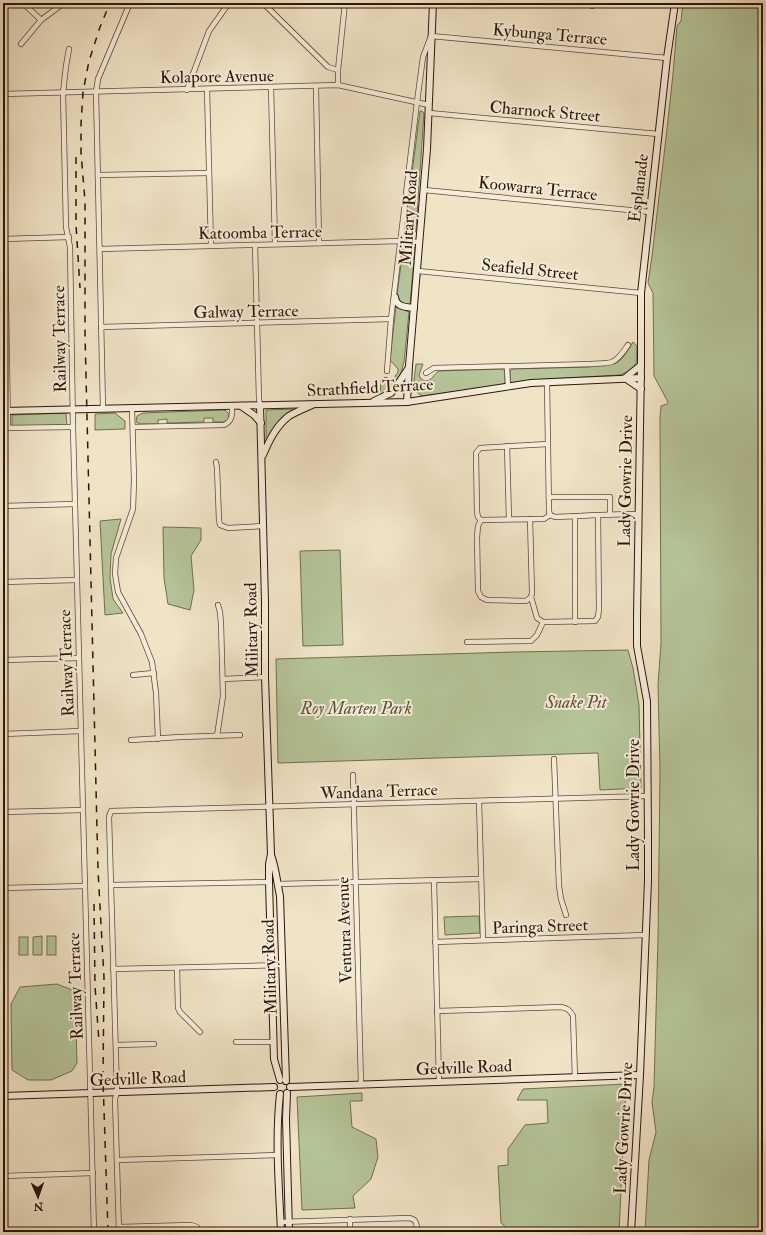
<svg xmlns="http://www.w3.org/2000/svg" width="766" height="1235" font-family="'IM FELL Double Pica',serif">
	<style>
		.green { fill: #b5c599; stroke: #726e4e }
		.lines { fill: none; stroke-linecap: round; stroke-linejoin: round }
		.street-casing { stroke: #5f4a34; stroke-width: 6 }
		.secondary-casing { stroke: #2f1603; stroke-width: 8 }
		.street { stroke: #f5eddb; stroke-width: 4.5 }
		.secondary { stroke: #f5eddb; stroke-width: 6 }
		.rail { stroke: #2f1603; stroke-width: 1.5; stroke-dasharray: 7 7; stroke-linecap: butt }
		.labels { text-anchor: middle; stroke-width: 4; stroke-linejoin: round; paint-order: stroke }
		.street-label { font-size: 17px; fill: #2f1603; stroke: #f5eddb }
		.park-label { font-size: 17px; font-style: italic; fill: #5e5338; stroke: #f5eddb }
	</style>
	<rect width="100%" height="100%" fill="#f0e4c7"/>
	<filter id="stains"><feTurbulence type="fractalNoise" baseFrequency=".005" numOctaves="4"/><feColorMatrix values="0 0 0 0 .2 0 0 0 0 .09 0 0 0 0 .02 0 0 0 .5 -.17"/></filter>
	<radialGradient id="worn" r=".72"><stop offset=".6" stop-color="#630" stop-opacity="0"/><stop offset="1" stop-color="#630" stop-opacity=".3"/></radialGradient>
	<g class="green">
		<polygon points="683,3 763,3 763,1232 645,1232 649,1160 656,1132 652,1102 654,1087 658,939 660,770 658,685 661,644 660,418 661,406 667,404 668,402 654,376 653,293 648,283 652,256 666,138 673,74 677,26 681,21"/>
		<polygon points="420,111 422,111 424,113 416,230 413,236 409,238 406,238 404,235"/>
		<polygon points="406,245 412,245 415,248 410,304 407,306 399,301 397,295 403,249"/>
		<polygon points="396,306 409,312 404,362 401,373 389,392 380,397 381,380 385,377 390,379 394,378 398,372 398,369 390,360"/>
		<path d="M 633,342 L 637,346 C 636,364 639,369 619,375 L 548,379 L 512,383 L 510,381 L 510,371 L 513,369 L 590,367 C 597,365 604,365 612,364 C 622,363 628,350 633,342 Z"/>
		<path d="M 416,364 L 423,364 L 419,375 L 421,379 L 425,381 C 433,381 433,374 439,371 L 502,369 L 505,371 L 505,382 L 503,385 L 422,396 C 410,390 415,376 416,364 Z"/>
		<polygon points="297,409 266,445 266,410"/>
		<polygon points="223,410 226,411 229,414 228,421 225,422 213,422 213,418 204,418 204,422 167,423 167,419 158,420 158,424 140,424 136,422 137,416 143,413"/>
		<polygon points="66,413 67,426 12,427 12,415"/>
		<polygon points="115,413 125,421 125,429 95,430 95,414"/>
		<polygon points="121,519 111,554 110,578 113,599 123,613 105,615 100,521"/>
		<polygon points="163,527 201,528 201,540 191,556 194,590 190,610 168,604 164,578"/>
		<polygon points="340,550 343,645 303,646 300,551"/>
		<polygon points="628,650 633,668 639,705 641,788 600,790 598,753 278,763 276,659 514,652"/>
		<polygon points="479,916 480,933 445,935 444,917"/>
		<polygon points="42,936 42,955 33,955 33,937"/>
		<rect x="47" y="936" width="9" height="19"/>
		<rect x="19" y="937" width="9" height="18"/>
		<polygon points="57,984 75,991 77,1063 72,1071 51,1080 28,1080 12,1070 11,1004 20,987"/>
		<polygon points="626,1084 619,1232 511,1232 501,1223 498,1166 508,1165 508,1149 525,1125 548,1123 547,1100 517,1100 523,1089"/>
		<polygon points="362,1093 362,1101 350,1101 352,1127 376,1139 378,1157 371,1179 353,1196 355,1208 302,1210 297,1097"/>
	</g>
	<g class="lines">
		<g class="street-casing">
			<g id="street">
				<polyline points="23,3 41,20"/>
				<polyline points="263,3 328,67 338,70 338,85"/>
				<polyline points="592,6 592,3"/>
				<polyline points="21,44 41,20 64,3"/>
				<polyline points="69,49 66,66 63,93 66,227 70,247 73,427 94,1232"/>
				<polyline points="338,70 345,3"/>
				<polyline points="271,87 275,244"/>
				<polyline points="316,87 319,243"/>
				<polyline points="207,89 211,246"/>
				<polyline points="187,90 209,31 229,3"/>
				<polyline points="3,94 338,85 429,105"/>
				<polyline points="429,113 658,134"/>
				<polyline points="98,175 209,173"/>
				<polyline points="424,190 650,212"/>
				<polyline points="3,239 69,237"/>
				<polyline points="5,239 8,428"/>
				<polyline points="255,245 259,399 260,405"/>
				<polyline points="100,249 401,241 420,242"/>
				<polyline points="418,271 641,293"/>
				<polyline points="101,327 391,319"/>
				<polyline points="507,367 508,387"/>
				<polyline points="387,371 391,319 417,102 423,57 431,36 667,58"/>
				<path d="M 426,373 L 434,368 L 592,364 C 598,363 606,364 612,362 C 619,359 624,351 628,345"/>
				<polyline points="547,382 549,511 550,515"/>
				<polyline points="132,408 134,480 133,509 116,558 115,574 118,592 141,634 152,662 156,693 158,739"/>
				<polyline points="103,409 96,92 98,79 130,3"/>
				<path d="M 133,427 L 224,425 C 233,421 232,414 232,406"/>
				<polyline points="3,428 73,427"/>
				<polyline points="548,444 480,448 476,453 477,512 478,517 481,520 544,519 550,515"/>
				<polyline points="507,446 509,519"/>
				<polyline points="216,462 217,468 219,520 220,525 228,528 263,526"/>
				<polyline points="549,497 610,497 610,514"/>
				<polyline points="3,506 75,504"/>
				<path d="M 550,515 L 555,517 C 583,516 611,514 638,514"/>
				<polyline points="575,516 575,622"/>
				<polyline points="481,520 478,526 477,537 478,591 481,597 487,600 526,601 531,597 532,593 530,519"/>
				<polyline points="3,582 77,580"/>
				<polyline points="531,597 537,618 543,622 595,621 598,617 599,609 598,516"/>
				<polyline points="467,642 531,641 537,635 543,622"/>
				<polyline points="3,660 79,658"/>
				<polyline points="133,675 154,673"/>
				<polyline points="223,679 265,677"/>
				<polyline points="3,734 81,731"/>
				<polyline points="217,736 223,696 221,624 220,612 218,605"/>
				<polyline points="131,740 181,737 240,735"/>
				<polyline points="554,759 559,886 561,899 566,915"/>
				<polyline points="353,775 361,1085"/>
				<polyline points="479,801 483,940"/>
				<polyline points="3,812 83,810"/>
				<polyline points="434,880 439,1082"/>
				<polyline points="277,884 481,879"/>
				<polyline points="111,885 269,882"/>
				<polyline points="3,888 85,886"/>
				<polyline points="435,942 645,935"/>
				<polyline points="177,968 178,1008 180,1012 200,1032"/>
				<polyline points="113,969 283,965"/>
				<path d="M 437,1011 L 561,1007 C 567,1008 570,1010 573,1016 L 575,1078"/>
				<polyline points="236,1042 274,1042"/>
				<polyline points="116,1045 154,1044"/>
				<polyline points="117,1160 278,1155"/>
				<polyline points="3,1176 93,1173"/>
				<polyline points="350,1219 350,1232"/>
				<path d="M 280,1222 L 409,1218 C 417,1219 417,1225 417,1232"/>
				<polyline points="119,1227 191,1225 197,1227 199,1232"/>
				<polyline points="119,1232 115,1099 117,1092 109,817 111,811 647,796"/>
			</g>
		</g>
		<g class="secondary-casing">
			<g id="secondary">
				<path d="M 395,297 C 396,307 405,307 414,308"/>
				<polyline points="641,389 625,378 641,365"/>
				<polyline points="374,401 391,393 398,384 408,369"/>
				<polyline points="407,402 409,366 427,149 433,3"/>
				<polyline points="260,405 265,602 265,677 271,854 269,864 269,882 274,1059 280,1080"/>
				<polyline points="241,406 254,415 261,423"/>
				<polyline points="3,411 407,402 531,383 641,378"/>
				<path d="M 263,455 C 269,441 276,426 289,416 C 296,412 305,408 312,405"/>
				<path d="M 271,855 C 276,868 277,883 280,896 L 286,1081"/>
				<polyline points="290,1087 640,1075"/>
				<polyline points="287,1093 286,1119 289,1232"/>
				<path d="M 280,1094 C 275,1140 279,1186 281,1232"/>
				<polyline points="3,1096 274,1087"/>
				<polyline points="631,1232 640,1075 648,881 648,837 647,701 637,646 637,618 641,365 641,293 667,58 675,3"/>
			</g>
		</g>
		<use href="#street" class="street"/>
		<use href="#secondary" class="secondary"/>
		<g class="rail">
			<polyline points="76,157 76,225 80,288"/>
			<polyline points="94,904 95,986 99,1042"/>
			<polyline points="108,1232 103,1079 104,978 98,870 85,334 85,201 81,153 81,124 83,92 89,61 100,27 110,3"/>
		</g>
	</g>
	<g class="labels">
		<g class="street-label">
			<text transform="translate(550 34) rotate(5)" y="6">Kybunga Terrace</text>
			<text transform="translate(217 76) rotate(-1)" y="6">Kolapore Avenue</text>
			<text transform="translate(545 111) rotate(5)" y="6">Charnock Street</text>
			<text transform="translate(538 188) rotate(6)" y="6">Koowarra Terrace</text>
			<text transform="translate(638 188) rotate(-83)" y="6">Esplanade</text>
			<text transform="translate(408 218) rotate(-86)" y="6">Military Road</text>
			<text transform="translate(260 232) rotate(-1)" y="6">Katoomba Terrace</text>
			<text transform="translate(530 269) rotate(6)" y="6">Seafield Street</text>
			<text transform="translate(246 311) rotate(-1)" y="6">Galway Terrace</text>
			<text transform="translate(59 339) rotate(-91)" y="6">Railway Terrace</text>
			<text transform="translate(370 387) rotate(-3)" y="6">Strathfield Terrace</text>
			<text transform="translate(625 481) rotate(-89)" y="6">Lady Gowrie Drive</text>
			<text transform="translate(251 630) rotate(-91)" y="6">Military Road</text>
			<text transform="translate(66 663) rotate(-92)" y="6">Railway Terrace</text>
			<text transform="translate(379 791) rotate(-2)" y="6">Wandana Terrace</text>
			<text transform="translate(633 805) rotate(-90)" y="6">Lady Gowrie Drive</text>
			<text transform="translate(540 926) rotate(-2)" y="6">Paringa Street</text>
			<text transform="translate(344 930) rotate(-92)" y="6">Ventura Avenue</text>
			<text transform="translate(269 967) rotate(-92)" y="6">Military Road</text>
			<text transform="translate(75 986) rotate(-92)" y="6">Railway Terrace</text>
			<text transform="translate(464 1067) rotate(-2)" y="6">Gedville Road</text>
			<text transform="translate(138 1078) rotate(-2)" y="6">Gedville Road</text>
			<text transform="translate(623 1128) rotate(-87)" y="6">Lady Gowrie Drive</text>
		</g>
		<g class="park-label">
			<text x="576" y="708">Snake Pit</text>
			<text x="356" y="714">Roy Marten Park</text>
		</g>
	</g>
	<rect width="766" height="1235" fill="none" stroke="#f0e4c7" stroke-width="16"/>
	<rect x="4" y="4" width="758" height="1227" fill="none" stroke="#2f1603" stroke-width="2"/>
	<rect x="8" y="8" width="750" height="1219" fill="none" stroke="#2f1603"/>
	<g transform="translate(38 1197) rotate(178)" stroke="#f5eddb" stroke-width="3" paint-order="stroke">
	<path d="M0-3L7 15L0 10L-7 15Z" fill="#2f1603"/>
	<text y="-6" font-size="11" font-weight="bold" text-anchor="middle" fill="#2f1603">N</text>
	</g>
	<rect width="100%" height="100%" filter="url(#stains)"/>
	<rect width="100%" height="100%" fill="url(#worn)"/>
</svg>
